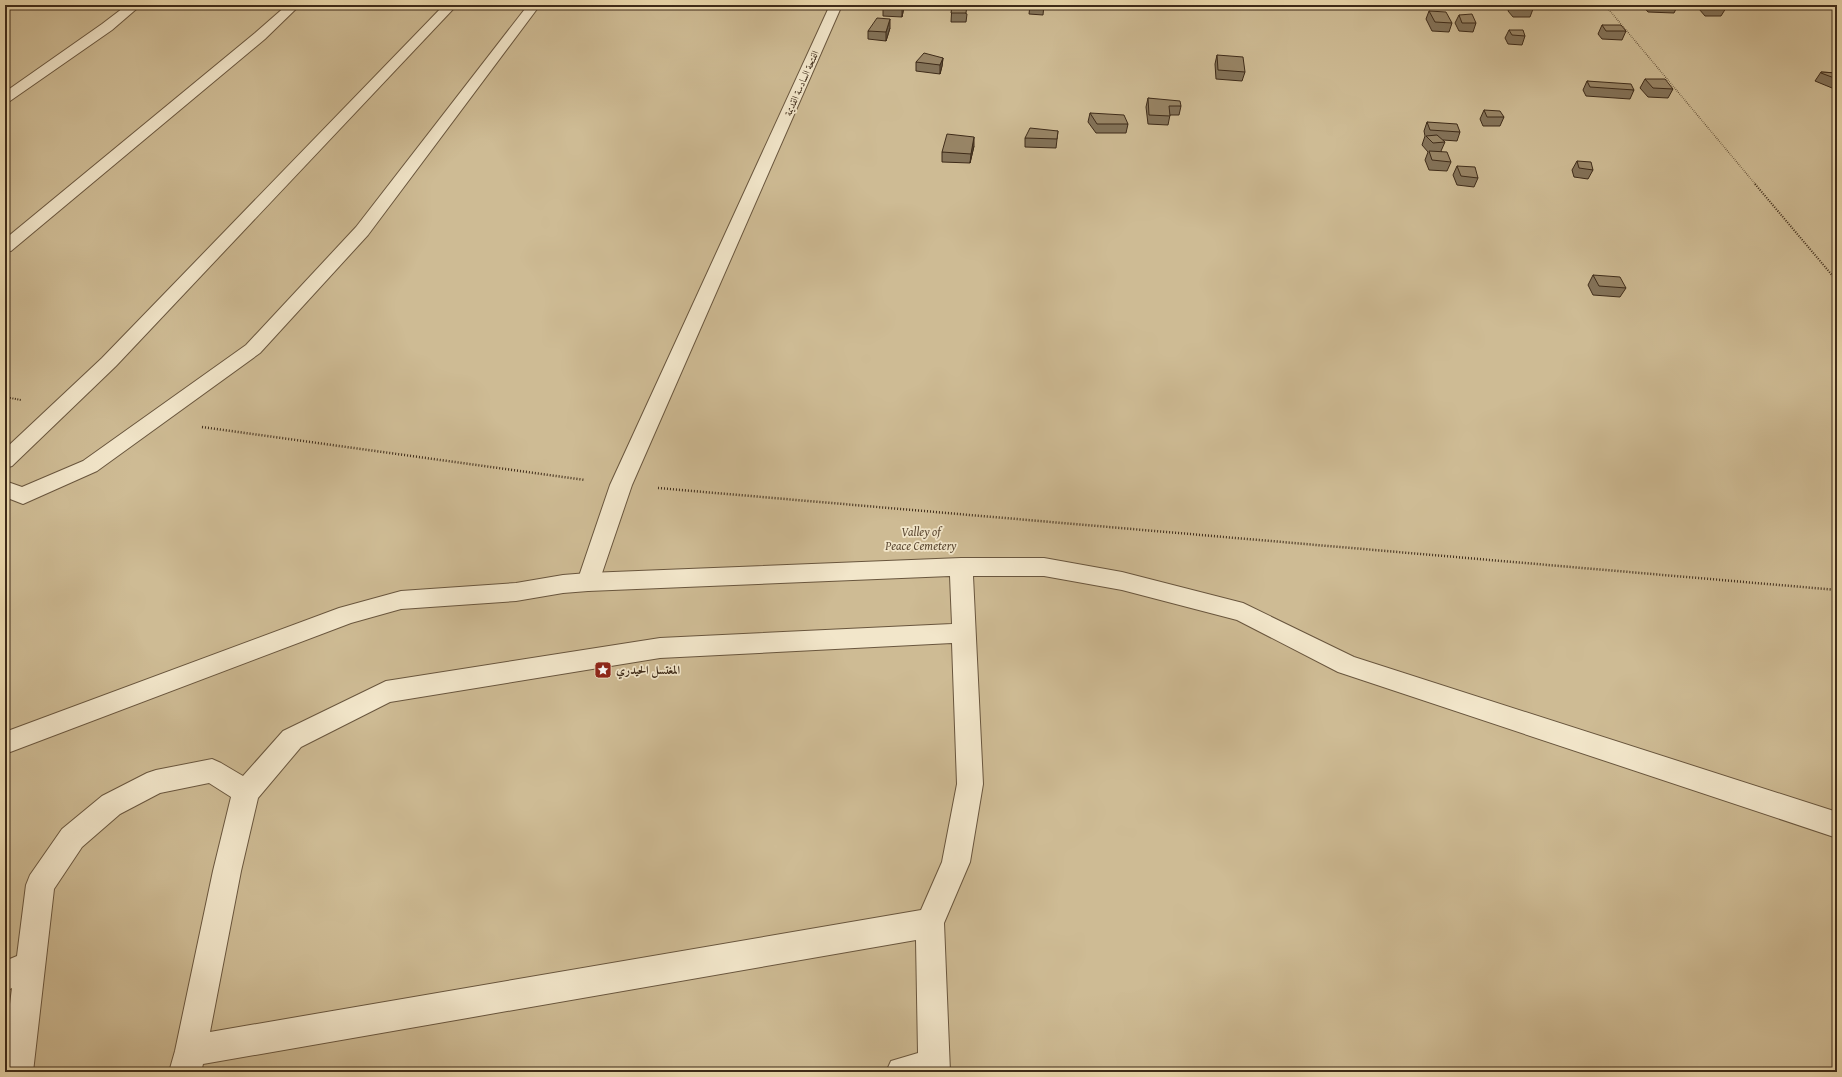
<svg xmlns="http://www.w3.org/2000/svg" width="1842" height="1077" font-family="'Gentium Book Plus',Amiri,serif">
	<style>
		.green { fill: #cebb94; stroke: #867356 }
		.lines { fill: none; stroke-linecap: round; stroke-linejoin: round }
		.service-casing { stroke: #69563e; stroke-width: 2 }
		.minor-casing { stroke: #69563e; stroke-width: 2 }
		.path-far2 { stroke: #3e2b19; stroke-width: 1.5; stroke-dasharray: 0.5 1.5; stroke-linecap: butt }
		.path-far1 { stroke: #3e2b19; stroke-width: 2; stroke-dasharray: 1 1.5; stroke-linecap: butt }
		.path { stroke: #3e2b19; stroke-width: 2.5; stroke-dasharray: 1 2; stroke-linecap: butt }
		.service { fill: #f2e6ca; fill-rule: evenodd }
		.minor { fill: #f2e6ca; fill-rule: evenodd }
		.wall { fill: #837258; stroke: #3e2b19 }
		.shaded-wall { fill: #6a5d47; stroke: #3e2b19 }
		.building { fill: #988566; stroke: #3e2b19 }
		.labels { text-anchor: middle; stroke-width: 3.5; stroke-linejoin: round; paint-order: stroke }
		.far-street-label { font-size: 10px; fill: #3e2b19; stroke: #f2e6ca }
		.park-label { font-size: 12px; font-style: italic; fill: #5b4832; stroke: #f2e6ca }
		.poi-label { font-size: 12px; font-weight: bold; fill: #3e2b19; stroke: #f2e6ca; text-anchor: start }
	</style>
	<rect width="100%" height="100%" fill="#ebd9ad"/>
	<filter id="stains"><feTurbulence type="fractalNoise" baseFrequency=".005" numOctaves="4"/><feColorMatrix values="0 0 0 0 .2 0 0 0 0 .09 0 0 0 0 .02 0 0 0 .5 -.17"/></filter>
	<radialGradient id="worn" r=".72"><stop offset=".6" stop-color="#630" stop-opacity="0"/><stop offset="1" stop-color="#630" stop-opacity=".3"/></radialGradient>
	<rect class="green" x="5" y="5" width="1832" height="1067"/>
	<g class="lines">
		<g class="service-casing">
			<g id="service">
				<polygon points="444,5 457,5 116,366 12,466 5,468 5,449 102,358"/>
				<polygon points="528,5 540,5 368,235 260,353 97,471 23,504 5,497 5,481 22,487 83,461 246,345 356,227"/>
				<path d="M 961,558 L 1044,558 L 1122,572 L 1243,603 L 1354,657 L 1837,812 L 1837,838 L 1338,672 L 1237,620 L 1122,590 L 1044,576 L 973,576 L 983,784 L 970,862 L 944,923 L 950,1072 L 886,1072 L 891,1061 L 918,1053 L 916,940 L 203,1064 L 201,1072 L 169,1072 L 175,1051 L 213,871 L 231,797 L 209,783 L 160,793 L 120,814 L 82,847 L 54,889 L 33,1072 L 5,1072 L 5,1044 L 12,988 L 5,991 L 5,961 L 17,956 L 26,885 L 30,875 L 62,829 L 102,796 L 147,773 L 156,770 L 212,759 L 221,763 L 243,776 L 283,731 L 386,681 L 660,638 L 952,624 L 950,576 L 588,591 L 563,593 L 516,601 L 401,609 L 351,623 L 5,754 L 5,732 L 339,608 L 401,591 L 516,583 L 563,575 L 588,573 ZM 952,643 L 957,784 L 942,862 L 921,910 L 210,1032 L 241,871 L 258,798 L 301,747 L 390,702 L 660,658 Z"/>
			</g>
		</g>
		<g class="minor-casing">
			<g id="minor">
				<polygon points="127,5 141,5 112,30 10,101 5,102 5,92 102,24"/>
				<polygon points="287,5 300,5 265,39 11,251 5,252 5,239 255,33"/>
				<polygon points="830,5 842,5 632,485 599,582 596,588 588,591 580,588 577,582 610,485"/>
			</g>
		</g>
		<polyline class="path-far2" points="1605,5 1756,185"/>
		<g class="path-far1">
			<polyline points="1755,184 1837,281"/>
			<polyline points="5,397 21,400"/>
		</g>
		<g class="path">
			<polyline points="202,427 585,480"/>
			<polyline points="658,488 1837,590"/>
		</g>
		<use href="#service" class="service"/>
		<use href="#minor" class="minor"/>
	</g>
	<g class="wall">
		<polygon points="952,5 967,14 966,22 951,22"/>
		<polygon points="1030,5 1044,5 1043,15 1029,14"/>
		<polygon points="1064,5 1079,5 1078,9 1064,8"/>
		<polygon points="1245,5 1269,5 1268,7"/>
		<polygon points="1510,5 1530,5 1533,9 1530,17 1513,17 1508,11"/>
		<polygon points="1642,5 1678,5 1674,13 1648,12"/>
		<polygon points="1701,5 1724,5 1726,8 1721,16 1705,16 1699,9"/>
		<polygon points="883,7 904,7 902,17 883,16"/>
		<polygon points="1429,11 1452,23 1449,32 1432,31 1426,19"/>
		<polygon points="1459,15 1476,23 1473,32 1459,31 1455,23"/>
		<polygon points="1602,25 1626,31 1622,40 1602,39 1598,34"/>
		<polygon points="890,28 886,41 868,39 868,31"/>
		<polygon points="1509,30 1525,36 1522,45 1508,44 1505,38"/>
		<polygon points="1217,55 1245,72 1242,81 1216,79 1215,64"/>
		<polygon points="943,58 942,66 940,74 916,71 916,62"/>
		<polygon points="1821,72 1837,73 1837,90 1815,81"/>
		<polygon points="1645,79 1673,89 1668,98 1648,97 1640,88"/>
		<polygon points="1587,81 1634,90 1630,99 1586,96 1583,90"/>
		<polygon points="1148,98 1181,106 1179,115 1170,115 1168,125 1148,124 1146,107"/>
		<polygon points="1484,110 1504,117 1500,126 1483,126 1480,119"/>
		<polygon points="1090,113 1128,124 1126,133 1096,133 1088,122"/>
		<polygon points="1427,122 1460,132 1457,141 1443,140 1445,142 1441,151 1451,162 1447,171 1429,170 1425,160 1428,152 1422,145 1425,136 1424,131"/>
		<polygon points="1058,131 1056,148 1025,147 1025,138"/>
		<polygon points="974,146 970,163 942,162 942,152"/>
		<polygon points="1577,161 1593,170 1588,179 1574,177 1572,170"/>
		<polygon points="1457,166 1478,178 1474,187 1457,185 1453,175"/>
		<polygon points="1593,275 1626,288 1620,297 1593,295 1588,285"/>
	</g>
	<g class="shaded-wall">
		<polygon points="903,5 904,5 904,7 902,17 902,8"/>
		<polygon points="890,19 890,28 886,41 886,32"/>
		<polygon points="943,58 942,66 940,74 940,65"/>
		<polygon points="974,137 974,146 970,163 971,154"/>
	</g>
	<g class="building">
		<polygon points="883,5 903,5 902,8 883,7"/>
		<polygon points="952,5 967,5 966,13 951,13"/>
		<polygon points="1030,5 1044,5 1043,7 1030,6"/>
		<polygon points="1513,5 1530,5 1533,9 1516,9"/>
		<polygon points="1707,5 1724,5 1726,8 1709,7"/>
		<polygon points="1429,11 1446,12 1452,23 1435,22"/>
		<polygon points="1472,14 1476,23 1462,23 1459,15"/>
		<polygon points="877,18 890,19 886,32 868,31"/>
		<polygon points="1602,25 1621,25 1626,31 1606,31"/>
		<polygon points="1509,30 1523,30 1525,36 1512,35"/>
		<polygon points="924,53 943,58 940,65 916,62"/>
		<polygon points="1217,55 1243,57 1245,72 1218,70"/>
		<polygon points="1821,72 1837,73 1837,79 1821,73"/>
		<polygon points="1645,79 1665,79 1673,89 1653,88"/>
		<polygon points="1587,81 1631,84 1634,90 1590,87"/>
		<polygon points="1148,98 1180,101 1181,106 1169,106 1170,116 1149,115"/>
		<polygon points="1484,110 1500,111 1504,117 1487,117"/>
		<polygon points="1090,113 1124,115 1128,124 1097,124"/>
		<polygon points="1427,122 1457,124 1460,132 1430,130"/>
		<polygon points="1030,128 1058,131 1057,139 1025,138"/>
		<polygon points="947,134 974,137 971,154 942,152"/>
		<polygon points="1437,135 1445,142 1433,143 1426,136"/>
		<polygon points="1429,151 1447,152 1451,162 1432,160"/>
		<polygon points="1577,161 1591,162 1593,170 1579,168"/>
		<polygon points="1457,166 1475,167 1478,178 1461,176"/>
		<polygon points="1593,275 1620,277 1626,288 1599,286"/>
	</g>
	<defs>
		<g id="sight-square" transform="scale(0.9)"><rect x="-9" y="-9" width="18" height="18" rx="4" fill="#8f2418" stroke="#f2e6ca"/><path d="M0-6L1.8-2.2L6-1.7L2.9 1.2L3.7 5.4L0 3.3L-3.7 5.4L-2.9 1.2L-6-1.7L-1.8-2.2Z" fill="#fff"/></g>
	</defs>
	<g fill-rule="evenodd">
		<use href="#sight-square" x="603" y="670"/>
	</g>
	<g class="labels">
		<g class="far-street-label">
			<text transform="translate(801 83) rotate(-66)" y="4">الفتحة السادسة القديمة</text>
		</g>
		<g class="park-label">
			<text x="921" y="536">Valley of<tspan x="921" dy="14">Peace Cemetery</tspan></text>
		</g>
		<g class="poi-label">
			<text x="616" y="674">المغتسل الحيدري</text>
		</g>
	</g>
	<rect width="1842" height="1077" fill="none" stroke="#ebd9ad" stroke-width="20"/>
	<rect x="6" y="6" width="1830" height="1065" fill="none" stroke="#3e2b19" stroke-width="2"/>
	<rect x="10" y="10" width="1822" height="1057" fill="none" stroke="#3e2b19"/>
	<rect width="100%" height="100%" filter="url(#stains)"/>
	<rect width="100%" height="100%" fill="url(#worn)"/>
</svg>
